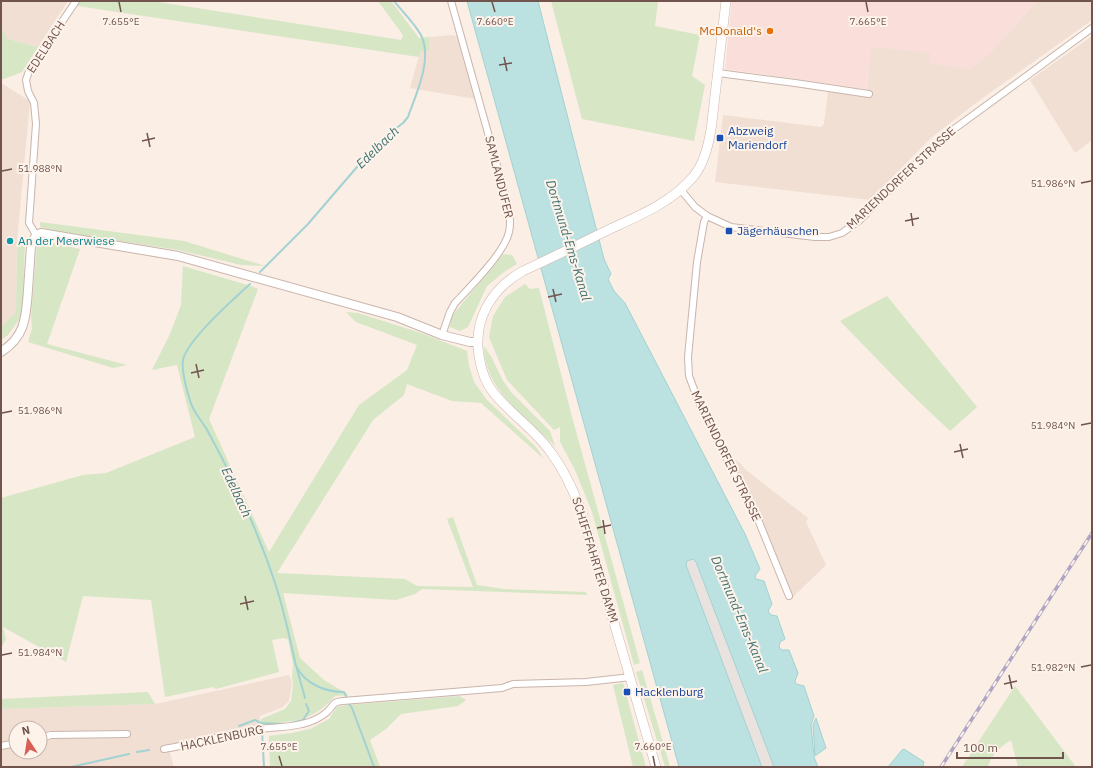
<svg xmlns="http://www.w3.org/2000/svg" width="1093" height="768" font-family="'IBM Plex Sans',sans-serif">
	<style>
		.residential { fill: #f1dfd4; fill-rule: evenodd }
		.commercial { fill: #f9ded9 }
		.industrial { fill: #eae2df }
		.green { fill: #d7e6c5 }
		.water { fill: #bbe1e1; stroke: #a3d2d2 }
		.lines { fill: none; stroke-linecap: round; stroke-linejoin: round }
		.stream { stroke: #a3d2d2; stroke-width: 2 }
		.minor-casing { stroke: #cab5ac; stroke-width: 8 }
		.tertiary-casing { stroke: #cab5ac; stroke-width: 10 }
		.secondary-casing { stroke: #cfb6ad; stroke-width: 10 }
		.minor { stroke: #fff; stroke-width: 6 }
		.tertiary { stroke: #fff; stroke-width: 8 }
		.secondary { stroke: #fff; stroke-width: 9 }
		.rail-casing { stroke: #b0a5c2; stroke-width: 3.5 }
		.rail { stroke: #fdf3ea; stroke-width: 2; stroke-dasharray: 6; stroke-linecap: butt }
		.ticks { fill: none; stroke: #70544d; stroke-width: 1.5 }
		.food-dot { fill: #e8710a; stroke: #fdf3ea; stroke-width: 1.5 }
		.transit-dot { fill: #1a4fb4; stroke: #fdf3ea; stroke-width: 1.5 }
		.culture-dot { fill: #0f9aa8; stroke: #fdf3ea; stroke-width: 1.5 }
		.labels { text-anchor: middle; stroke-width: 4; stroke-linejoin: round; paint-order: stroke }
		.food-label { font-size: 12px; fill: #c56008; stroke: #fdf3ea; text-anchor: end }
		.street-label { font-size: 12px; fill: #70544d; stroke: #fdf3ea }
		.transit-label { font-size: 12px; fill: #164399; stroke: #fdf3ea; text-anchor: start }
		.culture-label { font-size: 12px; fill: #0d838f; stroke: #fdf3ea; text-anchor: start }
		.water-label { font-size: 13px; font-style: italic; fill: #427474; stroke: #fdf3ea }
		.ticks-label { font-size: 10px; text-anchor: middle; fill: #70544d; stroke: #fdf3ea; stroke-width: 4; stroke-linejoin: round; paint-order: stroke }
	</style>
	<rect width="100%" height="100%" fill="#faeee5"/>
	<g class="residential">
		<polygon points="1,1 68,1 38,47 8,39 1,28"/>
		<polygon points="1037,1 1092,1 1092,20 973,105 931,138 870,200 715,182 723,115 821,127 824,124 828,91 866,96 871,45 930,53 969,69 990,53"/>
		<polygon points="452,35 457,36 475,99 410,88 420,52 429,49 429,37"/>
		<polygon points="1092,36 1092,140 1075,153 1030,80"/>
		<polygon points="1,83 30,101 17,242 16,312 1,327"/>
		<polygon points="725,453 740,463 746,470 808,518 806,522 826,565 793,597 762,522"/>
		<path d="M 289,675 L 292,683 L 289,701 L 283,707 L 260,716 L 259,725 L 168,745 L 174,767 L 1,767 L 1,709 L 155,704 ZM 16,728 L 40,728 L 40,752 L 16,752 Z"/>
	</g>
	<polygon class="commercial" points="732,1 1037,1 990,53 969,69 929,64 930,53 872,47 866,89 725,69"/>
	<polygon class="industrial" points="690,559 694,559 696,562 774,767 762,767 686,565 687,561"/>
	<g class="green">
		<polygon points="80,1 152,1 401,40 403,35 378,1 391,1 419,38 429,37 429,50 420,52 419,57 77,6"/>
		<polygon points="551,1 658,1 655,26 700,35 692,76 705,85 694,141 582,119"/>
		<polygon points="1,28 8,39 38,47 22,72 1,80"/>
		<polygon points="40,222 184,241 265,266 241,265 178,250 60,232 40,227"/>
		<polygon points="25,236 23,314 8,335 1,340 1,327 16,312 17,242"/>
		<polygon points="42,241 80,249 47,344 127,365 113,368 28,342 32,329 31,316 37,244"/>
		<polygon points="503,254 512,255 517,264 504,272 487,286 468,327 460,331 450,327 451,317"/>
		<path d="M 183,266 L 251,286 L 258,289 L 209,419 L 269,552 L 359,405 L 407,370 L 417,345 L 356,322 L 346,312 L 358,313 L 421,333 L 467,351 L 469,366 L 474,382 L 487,400 L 536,447 L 544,459 L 481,403 L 452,401 L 407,384 L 404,395 L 373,420 L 277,573 L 405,579 L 417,586 L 473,587 L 447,519 L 453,517 L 477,585 L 504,589 L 586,592 L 587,595 L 422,589 L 415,594 L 396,600 L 283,593 L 300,658 L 324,680 L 349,695 L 335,696 C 313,722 292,722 260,724 L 261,719 L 285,709 L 291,701 L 293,685 L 292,677 L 293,665 L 288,639 L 283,638 L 272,640 L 279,672 L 216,689 L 213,687 L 165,697 L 151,600 L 83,596 L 66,662 L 3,627 L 6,639 L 1,648 L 1,498 L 83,475 L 106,473 L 195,437 L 177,365 L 152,370 L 170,334 L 181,305 Z"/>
		<polygon points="525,284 530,289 539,288 572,417 640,663 634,665 592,512 575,470 560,442 560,427 554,430 507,380 489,337 493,316 505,297"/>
		<polygon points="887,296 977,407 950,431 910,393 840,321"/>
		<path d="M 484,346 L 492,358 L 502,379 L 511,392 L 550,431 L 555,446 C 526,418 484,390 484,346 Z"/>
		<polygon points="642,670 669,763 670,767 665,767 636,672"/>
		<polygon points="623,683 646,767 633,767 613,685"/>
		<path d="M 1015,686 L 1076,767 L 1018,767 L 1011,740 C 1001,746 990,756 988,767 L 962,767 Z"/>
		<polygon points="148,692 155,704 1,709 1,699"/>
		<polygon points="459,696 466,700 458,706 401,714 386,729 370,740 380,767 264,767 270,766 269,736 292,733 310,729 329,719 337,707 347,705"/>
	</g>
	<g class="water">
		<polygon points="467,1 538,1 604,259 611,274 608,279 614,291 625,303 745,534 760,569 755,576 756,579 764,581 772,604 768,611 771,615 777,616 785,639 780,642 779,647 782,650 789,650 798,673 795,681 796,684 804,686 814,716 811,725 814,757 818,767 774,767 696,562 693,559 687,561 686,565 762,767 679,767"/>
		<polygon points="816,718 826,748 815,756 813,725"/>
		<polygon points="904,749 924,762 923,767 888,767 902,750"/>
	</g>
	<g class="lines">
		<g class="stream">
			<path d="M 260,272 L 308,224 L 363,160 L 385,137 L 403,123 L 408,117 C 416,94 433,59 421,35 C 415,24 402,11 394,1"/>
			<path d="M 250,284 C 234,299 187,340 183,360 C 181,371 189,401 194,410 C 198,417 202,422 206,428 C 234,479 257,528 275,583 C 284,610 290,638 296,666 C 305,684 325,692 344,692 L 346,696"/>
			<polyline points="297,669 305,698"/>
			<polyline points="348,702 352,708 374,767"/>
			<polyline points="291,723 303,720 309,711 306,704"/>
			<polyline points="239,726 255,720 261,723 286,724"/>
			<polyline points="262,731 264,767"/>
			<polyline points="137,752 149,750"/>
			<polyline points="71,767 129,754"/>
		</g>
		<g class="minor-casing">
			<g id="minor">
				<polyline points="718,73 795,83 869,94"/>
				<polyline points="681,190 695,207 707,216 731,227 815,237 829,237 842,233 860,220 909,170 950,132 1092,28"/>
				<polyline points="707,216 704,222 697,262 688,357 689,376 701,408 759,522 789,596"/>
				<polyline points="36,235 29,223 36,124 34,103 28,91 26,80 29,71 76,1"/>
				<path d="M 442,335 L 450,312 L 455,303 C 470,287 505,252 509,232 C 511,224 510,216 509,208 L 451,1"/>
				<polyline points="40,738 51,735 127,734"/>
				<polyline points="1,746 16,743"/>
				<path d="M 164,749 C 194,744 224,735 254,730 C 270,727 287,728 302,724 C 311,722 320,718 327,712 C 334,705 332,702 343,701 L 502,688 L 513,684 L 586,682 L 631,677"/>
			</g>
		</g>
		<g class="tertiary-casing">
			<path id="tertiary" d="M 1,352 C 26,336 26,316 28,290 C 29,275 30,261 31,246 L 36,235 L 41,233 L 178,256 L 397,317 L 442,335 L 470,342 L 477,342"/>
		</g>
		<g class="secondary-casing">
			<path id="secondary" d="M 656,767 L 583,516 C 575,494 566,473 552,454 C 536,430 511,415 493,392 C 485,382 481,369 479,356 C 473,320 491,289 523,271 C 551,258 580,244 608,230 C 638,216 671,203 693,177 C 704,164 708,146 711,130 L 726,1"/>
		</g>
		<use href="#minor" class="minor"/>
		<use href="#tertiary" class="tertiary"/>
		<use href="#secondary" class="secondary"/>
		<g class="rail-casing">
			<polyline id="rail" points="941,767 1092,533"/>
		</g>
		<use href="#rail" class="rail"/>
	</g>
	<path class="ticks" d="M 119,2 L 121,12M 492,2 L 495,12M 866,2 L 868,12M 504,57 L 507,71M 499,65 L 512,63M 147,133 L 150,147M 142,141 L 155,138M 2,171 L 12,169M 1081,183 L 1091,181M 911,213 L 913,226M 905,221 L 919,218M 553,289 L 556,302M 548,297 L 562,294M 196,364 L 199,378M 191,373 L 204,370M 2,413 L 12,411M 1081,425 L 1091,423M 960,444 L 963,458M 954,452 L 968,449M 603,520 L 605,534M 597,528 L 611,525M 245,596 L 248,610M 240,604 L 254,601M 2,655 L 12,653M 1081,667 L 1091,665M 1009,675 L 1012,689M 1004,684 L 1017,681M 279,756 L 282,766M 653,756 L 655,766"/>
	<circle class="food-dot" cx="770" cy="31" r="4"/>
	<g class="transit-dot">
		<rect x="716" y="134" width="8" height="8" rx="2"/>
		<rect x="725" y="227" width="8" height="8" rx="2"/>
		<rect x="623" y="688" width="8" height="8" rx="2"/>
	</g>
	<circle class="culture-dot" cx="10" cy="241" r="4"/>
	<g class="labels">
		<g class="food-label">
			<text x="762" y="35">McDonald's</text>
		</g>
		<g class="street-label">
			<text transform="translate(46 47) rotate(-57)" y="4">EDELBACH</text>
			<text transform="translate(499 177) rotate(76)" y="4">SAMLANDUFER</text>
			<text transform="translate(901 178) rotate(-43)" y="4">MARIENDORFER STRASSE</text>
			<text transform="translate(726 456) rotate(64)" y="4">MARIENDORFER STRASSE</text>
			<text transform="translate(595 560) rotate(73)" y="4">SCHIFFFAHRTER DAMM</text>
			<text transform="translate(222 738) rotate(-12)" y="4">HACKLENBURG</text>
		</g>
		<g class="transit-label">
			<text x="728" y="135">Abzweig<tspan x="728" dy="14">Mariendorf</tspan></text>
			<text x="737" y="235">Jägerhäuschen</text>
			<text x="635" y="696">Hacklenburg</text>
		</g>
		<g class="culture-label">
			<text x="18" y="245">An der Meerwiese</text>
		</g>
		<g class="water-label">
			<text transform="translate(377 147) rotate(-44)" y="5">Edelbach</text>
			<text transform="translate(569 240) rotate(73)" y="5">Dortmund-Ems-Kanal</text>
			<text transform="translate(237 492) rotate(65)" y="5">Edelbach</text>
			<text transform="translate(740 614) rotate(67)" y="5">Dortmund-Ems-Kanal</text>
		</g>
	</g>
	<g class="ticks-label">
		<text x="121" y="25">7.655°E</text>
		<text x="495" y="25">7.660°E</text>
		<text x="868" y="25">7.665°E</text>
		<text x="40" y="172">51.988°N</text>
		<text x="1053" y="187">51.986°N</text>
		<text x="40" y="414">51.986°N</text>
		<text x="1053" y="429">51.984°N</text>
		<text x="40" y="656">51.984°N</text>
		<text x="1053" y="671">51.982°N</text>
		<text x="279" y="750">7.655°E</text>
		<text x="653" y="750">7.660°E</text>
	</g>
	<rect width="1093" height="768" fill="none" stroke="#70544d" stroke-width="4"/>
	<g transform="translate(28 740) rotate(348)"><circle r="19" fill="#fdf3ea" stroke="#c5b3ab"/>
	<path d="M0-3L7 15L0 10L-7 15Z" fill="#d85e55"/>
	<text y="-6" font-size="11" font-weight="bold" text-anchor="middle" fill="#70544d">N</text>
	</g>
	<path d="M957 752v6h106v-6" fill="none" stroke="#70544d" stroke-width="2"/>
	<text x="963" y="752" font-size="12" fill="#70544d" stroke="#fdf3ea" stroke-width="3" paint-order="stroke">100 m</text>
</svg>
